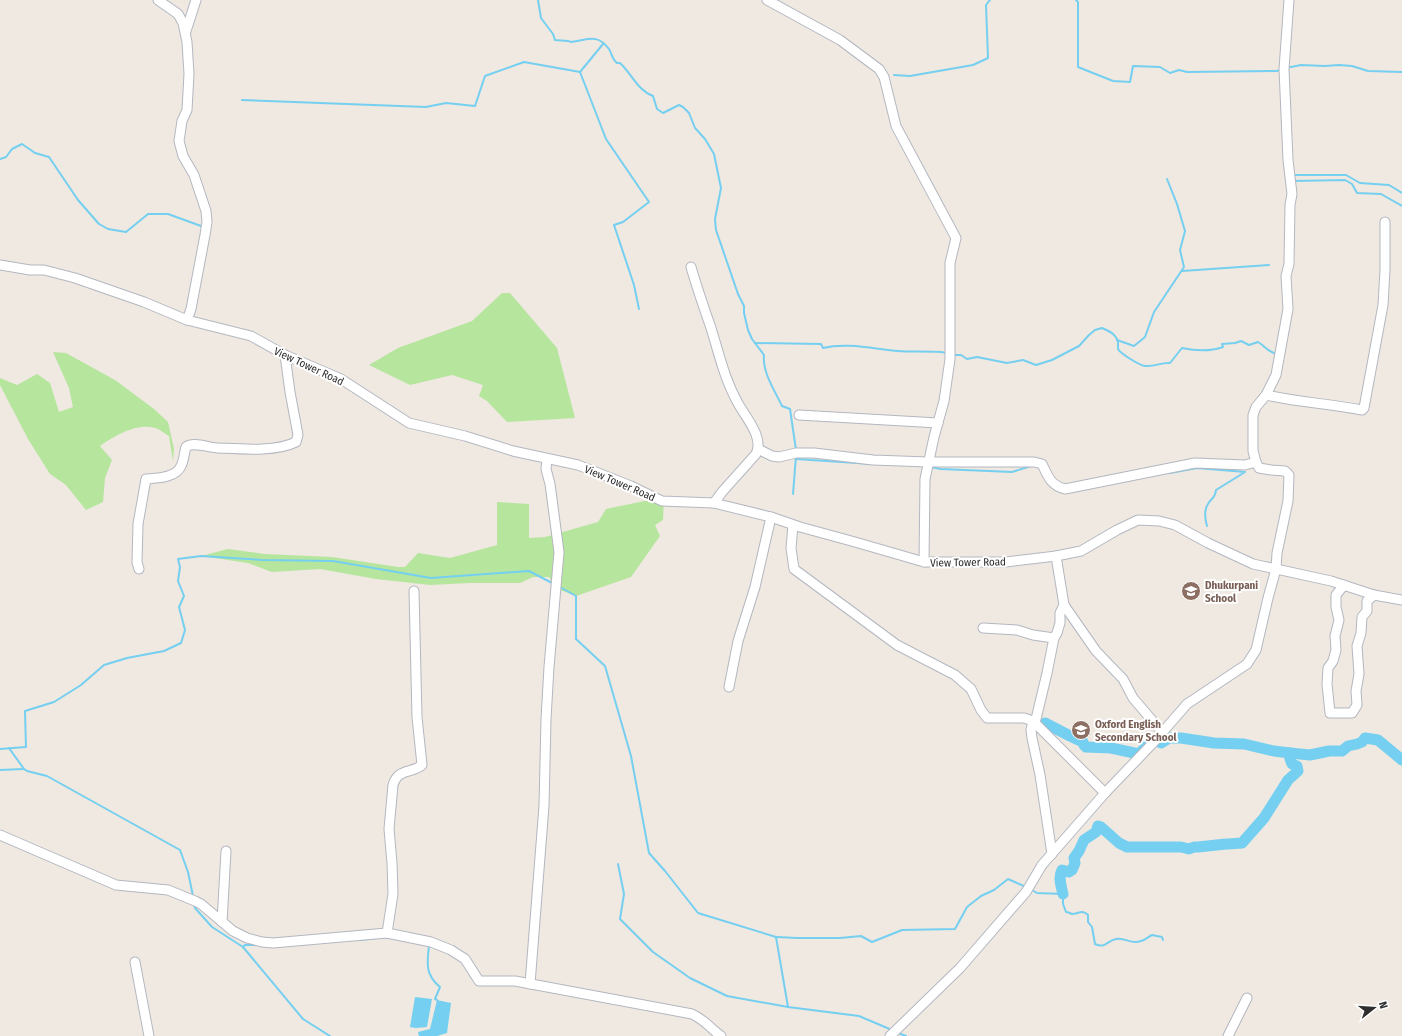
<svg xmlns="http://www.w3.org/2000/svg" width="1402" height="1036" font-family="'Fira Sans Condensed',sans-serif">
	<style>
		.green { fill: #b6e59e }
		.water { fill: #75cff0 }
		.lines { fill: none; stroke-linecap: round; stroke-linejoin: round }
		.stream { stroke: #75cff0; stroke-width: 2 }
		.river { stroke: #75cff0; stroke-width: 11 }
		.minor-casing { stroke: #b4b7c1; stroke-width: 11 }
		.minor { stroke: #fff; stroke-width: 9 }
		.labels { text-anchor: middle; stroke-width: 4; stroke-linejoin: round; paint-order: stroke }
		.street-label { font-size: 11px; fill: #2e2e2e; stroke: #fff }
		.education-label { font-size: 11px; font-weight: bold; fill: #785e54; stroke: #fff; text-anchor: start }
	</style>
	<rect width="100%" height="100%" fill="#efe9e1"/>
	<g class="green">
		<polygon points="502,293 510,293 557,348 575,418 507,422 487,401 479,396 483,385 452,375 410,385 369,365 398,348 472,321"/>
		<path d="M 53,352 L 66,353 L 115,380 L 154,409 L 168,422 L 174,449 L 173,461 L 169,436 C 165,434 162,431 158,429 C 140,421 115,435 100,446 L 112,460 L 105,478 L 103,502 L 86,510 L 66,485 L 50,474 L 28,439 L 0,385 L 0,378 L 17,385 L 37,374 L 50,383 L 59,412 L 73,407 L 69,388 Z"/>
		<polygon points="664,497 663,520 655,525 660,536 631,577 576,596 555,588 549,577 533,577 520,583 469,583 430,585 376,579 320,569 272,572 248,563 201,556 228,549 265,554 332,557 398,567 405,567 418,553 450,558 497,545 497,502 529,504 529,538 545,537 598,522 606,509"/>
	</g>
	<g class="water">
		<polygon points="415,997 432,999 427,1027 416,1028 410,1027"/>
		<polygon points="437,1000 451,1003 447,1033 437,1036 419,1036 418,1032 430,1029"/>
	</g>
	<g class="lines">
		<g class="stream">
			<path d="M 538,0 L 541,18 L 553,34 L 555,40 C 560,41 567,40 571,42 C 588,40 597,33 609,49 C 612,54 612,59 617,63 L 620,63 C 632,74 637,90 653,96 L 657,109 L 663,113 L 679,105 L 683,107 L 689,113 L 695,128 L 705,139 L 714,154 L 721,188 L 715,219 L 716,230 L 738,294 L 744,306 L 744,313 L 748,330 L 752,339 L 764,355 C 762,372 775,391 782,406 L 790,409 L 796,450"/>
			<polyline points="1076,0 1078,2 1078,67 1113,81 1130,82 1133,66 1160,67 1170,73 1179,70 1187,72 1277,71 1282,69"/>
			<polyline points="603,44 580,72 606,139 649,202 623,222 614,225 634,285 639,309"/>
			<polyline points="1286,68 1301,65 1325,66 1339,65 1352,66 1368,71 1402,72"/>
			<polyline points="894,75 910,76 973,65 988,58 986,5 990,0"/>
			<polyline points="242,100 426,107 446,103 475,106 485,76 524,62 580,72"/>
			<polyline points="0,159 6,157 12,149 22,144 35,153 49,157 78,200 99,224 108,229 126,232 148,214 168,214 201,226"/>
			<polyline points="1292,175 1346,175 1360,183 1389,185 1402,193"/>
			<polyline points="1293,181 1345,180 1352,184 1357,193 1381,194 1402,206"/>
			<polyline points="1182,271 1269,265"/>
			<polyline points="1117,340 1134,346 1145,337 1154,312 1184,267 1180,250 1185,231 1177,204 1167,179"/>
			<path d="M 755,343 L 821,344 L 823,348 C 847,342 874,349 898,351 C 912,352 927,351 941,352 L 947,353"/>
			<path d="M 954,355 L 961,355 L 967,359 L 977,357 L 1007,363 L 1023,360 L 1036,365 L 1052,360 L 1079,346 L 1089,335 L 1095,330 L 1102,328 C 1109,331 1116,334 1118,342 C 1118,344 1118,347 1118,349 C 1121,354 1139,365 1145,366 C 1156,367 1161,362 1170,363 L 1182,348 C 1196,351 1209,352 1223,347 L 1222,344 L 1235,343 L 1241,341 L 1249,345 L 1258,342 C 1266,347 1266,350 1276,354"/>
			<polyline points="796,459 872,464"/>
			<polyline points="930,467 941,469 1012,472 1031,466"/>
			<path d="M 1170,473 L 1197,468 L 1245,472 L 1216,490 C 1215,499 1212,497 1208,504 C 1204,510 1205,519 1207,526"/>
			<polyline points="793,494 796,456"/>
			<polyline points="558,586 576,596 576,639 605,666 631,756 649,853 665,871 698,913 776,937 788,1007 859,1016 892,1030"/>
			<polyline points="9,748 24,769 27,771 47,776 180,850 188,872 193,896"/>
			<polyline points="0,749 26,747 25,711 54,702 81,685 104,665 127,658 164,651 181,643 185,630 179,607 184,596 178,581 180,567 178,559 201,556 262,560 333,561 431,578 529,571 554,584"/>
			<polyline points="0,770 24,769"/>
			<polyline points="618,864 624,894 620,919 653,952 690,978 727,996 788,1007"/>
			<path d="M 1030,889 L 1037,893 L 1063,894 L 1063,904 L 1066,912 C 1068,912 1070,913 1072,914 C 1078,914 1082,909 1088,915 L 1088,922 L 1092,927 L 1095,944 C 1106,949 1106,941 1116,939 C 1125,937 1131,945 1141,941 C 1145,940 1148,937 1152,935 L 1162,937 L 1163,940"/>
			<polyline points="194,903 195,908 212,927 243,947 303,1019 330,1036"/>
			<polyline points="777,937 797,938 840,938 861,936 872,942 902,930 955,929 967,907 981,896 994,890 1008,879 1026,887"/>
			<polyline points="360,940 385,937 395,939"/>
			<path d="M 427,946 L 429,946 C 427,963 425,975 440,987 L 435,999 L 437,1000"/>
			<polyline points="243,947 245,945 260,945"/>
			<polyline points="898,1033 906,1036"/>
		</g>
		<g class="river">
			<polyline points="1045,723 1070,736 1083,742 1084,745 1086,747 1111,748 1139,754 1148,745"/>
			<polyline points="1290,753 1310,755 1329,751 1342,751 1348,746 1357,744 1362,742 1365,738 1378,740 1402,760"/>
			<path d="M 1063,894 C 1061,886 1058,877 1062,870 L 1069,872 L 1072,870 L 1075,863 L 1074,858 L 1079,851 L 1084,840 L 1096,832 L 1098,826 L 1101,827 L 1119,843 L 1127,847 L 1181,847 L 1189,849 L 1194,847 L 1198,847 L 1226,844 L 1228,844 L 1242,843 L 1264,818 L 1288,780 L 1298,771 L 1297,766 L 1292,764 L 1290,759 L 1290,753 L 1274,751 L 1244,744 L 1214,743 L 1181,738 L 1169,738 L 1161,743"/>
		</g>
		<g class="minor-casing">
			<g id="minor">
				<polyline points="158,0 178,14 183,23 187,42 189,74 187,110 182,121 179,141 183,156 194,175 206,211 207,222 205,235 191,309 187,320"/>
				<polyline points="767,0 840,40 879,69 884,77 896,126 956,238 950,263 950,359 944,401 934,437 925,479 924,562"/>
				<polyline points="186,31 196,0"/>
				<polyline points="0,265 30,270 44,270 75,278 144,302 187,320 251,336 285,355 341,379 409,423 465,436 513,451 578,465 631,486 662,501 714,503 771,517 800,527 855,542 924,562 1006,562 1056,556 1081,551 1117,530 1138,520 1159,521 1175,525 1208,543 1253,564 1331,581 1374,595 1402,600"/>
				<path d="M 691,267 C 697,288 704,308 711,328 C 719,354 725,381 739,405 C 747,419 764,438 756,454 L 722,492 L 714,503"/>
				<path d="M 1266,395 C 1298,402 1330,404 1362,410 L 1364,408 L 1383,305 L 1385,270 L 1385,222"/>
				<polyline points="799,415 938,423"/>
				<path d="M 758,449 L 772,456 L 779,457 L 796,453 L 814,453 L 873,460 L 928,462 L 1034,462 L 1042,464 C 1048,476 1050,485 1065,489 L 1195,463 L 1245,465 L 1256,462"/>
				<polyline points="793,525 791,548 794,569 897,645 955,675 971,689 981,710 987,718 1024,718 1033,721 1031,730 1032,738 1040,775 1052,854"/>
				<path d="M 139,569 L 137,562 L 138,524 L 146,479 C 157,478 176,478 181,466 C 184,461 184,453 186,447 C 193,441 209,448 219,448 C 241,449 276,452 296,442 L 298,435 L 290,392 L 285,355"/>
				<polyline points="1344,585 1336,595 1336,607 1339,620 1335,636 1336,650 1333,661 1328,668 1327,684 1330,713 1352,713 1357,705 1356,691 1359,674 1357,646 1361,633 1362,617 1367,611 1367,601 1374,595"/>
				<polyline points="1064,605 1096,651 1123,679 1133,698 1162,732"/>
				<polyline points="983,628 1017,630 1033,635 1054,638 1047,673 1036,719 1033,721 1105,793"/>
				<polyline points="1054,638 1057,633 1060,623 1060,613 1064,605 1056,556"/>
				<polyline points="729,687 738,641 755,587 771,517"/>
				<path d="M 0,835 L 116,885 L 168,890 L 195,901 L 201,904 L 233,931 L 247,938 L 262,942 L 273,943 L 387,933 L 431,942 L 451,950 L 465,959 L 479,981 L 515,981 L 692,1014 C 705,1020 710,1028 721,1036"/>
				<polyline points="222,922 226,851"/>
				<path d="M 387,933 L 393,894 L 392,863 L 389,829 L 393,785 C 398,768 411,774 422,765 L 417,717 L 414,591"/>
				<polyline points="135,962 149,1036"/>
				<polyline points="530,984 544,806 546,719 549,667 559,552 550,484 546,469 547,459"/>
				<polyline points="890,1036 960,968 1026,892 1042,865 1105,793 1153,743 1187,704 1247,664 1256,650 1268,598 1276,569 1277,553 1288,501 1289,475 1285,471 1271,470 1259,468 1256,462 1253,451 1253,415 1256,407 1266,395 1276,375 1288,309 1286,276 1289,264 1290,205 1292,194 1288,160 1284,69 1289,0"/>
				<polyline points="1228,1036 1247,998"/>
			</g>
		</g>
		<use href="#minor" class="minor"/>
	</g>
	<defs>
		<g id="school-disc" transform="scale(1)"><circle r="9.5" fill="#8d6e63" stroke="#fff"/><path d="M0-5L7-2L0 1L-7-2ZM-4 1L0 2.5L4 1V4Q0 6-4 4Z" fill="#fff"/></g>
	</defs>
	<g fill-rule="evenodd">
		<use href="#school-disc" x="1191" y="591"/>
		<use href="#school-disc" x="1081" y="730"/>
	</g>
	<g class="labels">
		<g class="street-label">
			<text transform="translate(309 366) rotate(25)" y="4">View Tower Road</text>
			<text transform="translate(620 483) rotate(23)" y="4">View Tower Road</text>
			<text transform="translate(968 562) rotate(-1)" y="4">View Tower Road</text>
		</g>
		<g class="education-label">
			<text x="1205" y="589">Dhukurpani<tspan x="1205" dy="13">School</tspan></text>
			<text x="1095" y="728">Oxford English<tspan x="1095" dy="13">Secondary School</tspan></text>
		</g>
	</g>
	<g transform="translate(1374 1008) rotate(73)" stroke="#ffffff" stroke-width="3" paint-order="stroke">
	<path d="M0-3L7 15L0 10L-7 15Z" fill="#2e2e2e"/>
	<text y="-6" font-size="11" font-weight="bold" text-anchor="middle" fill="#2e2e2e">N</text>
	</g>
</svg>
